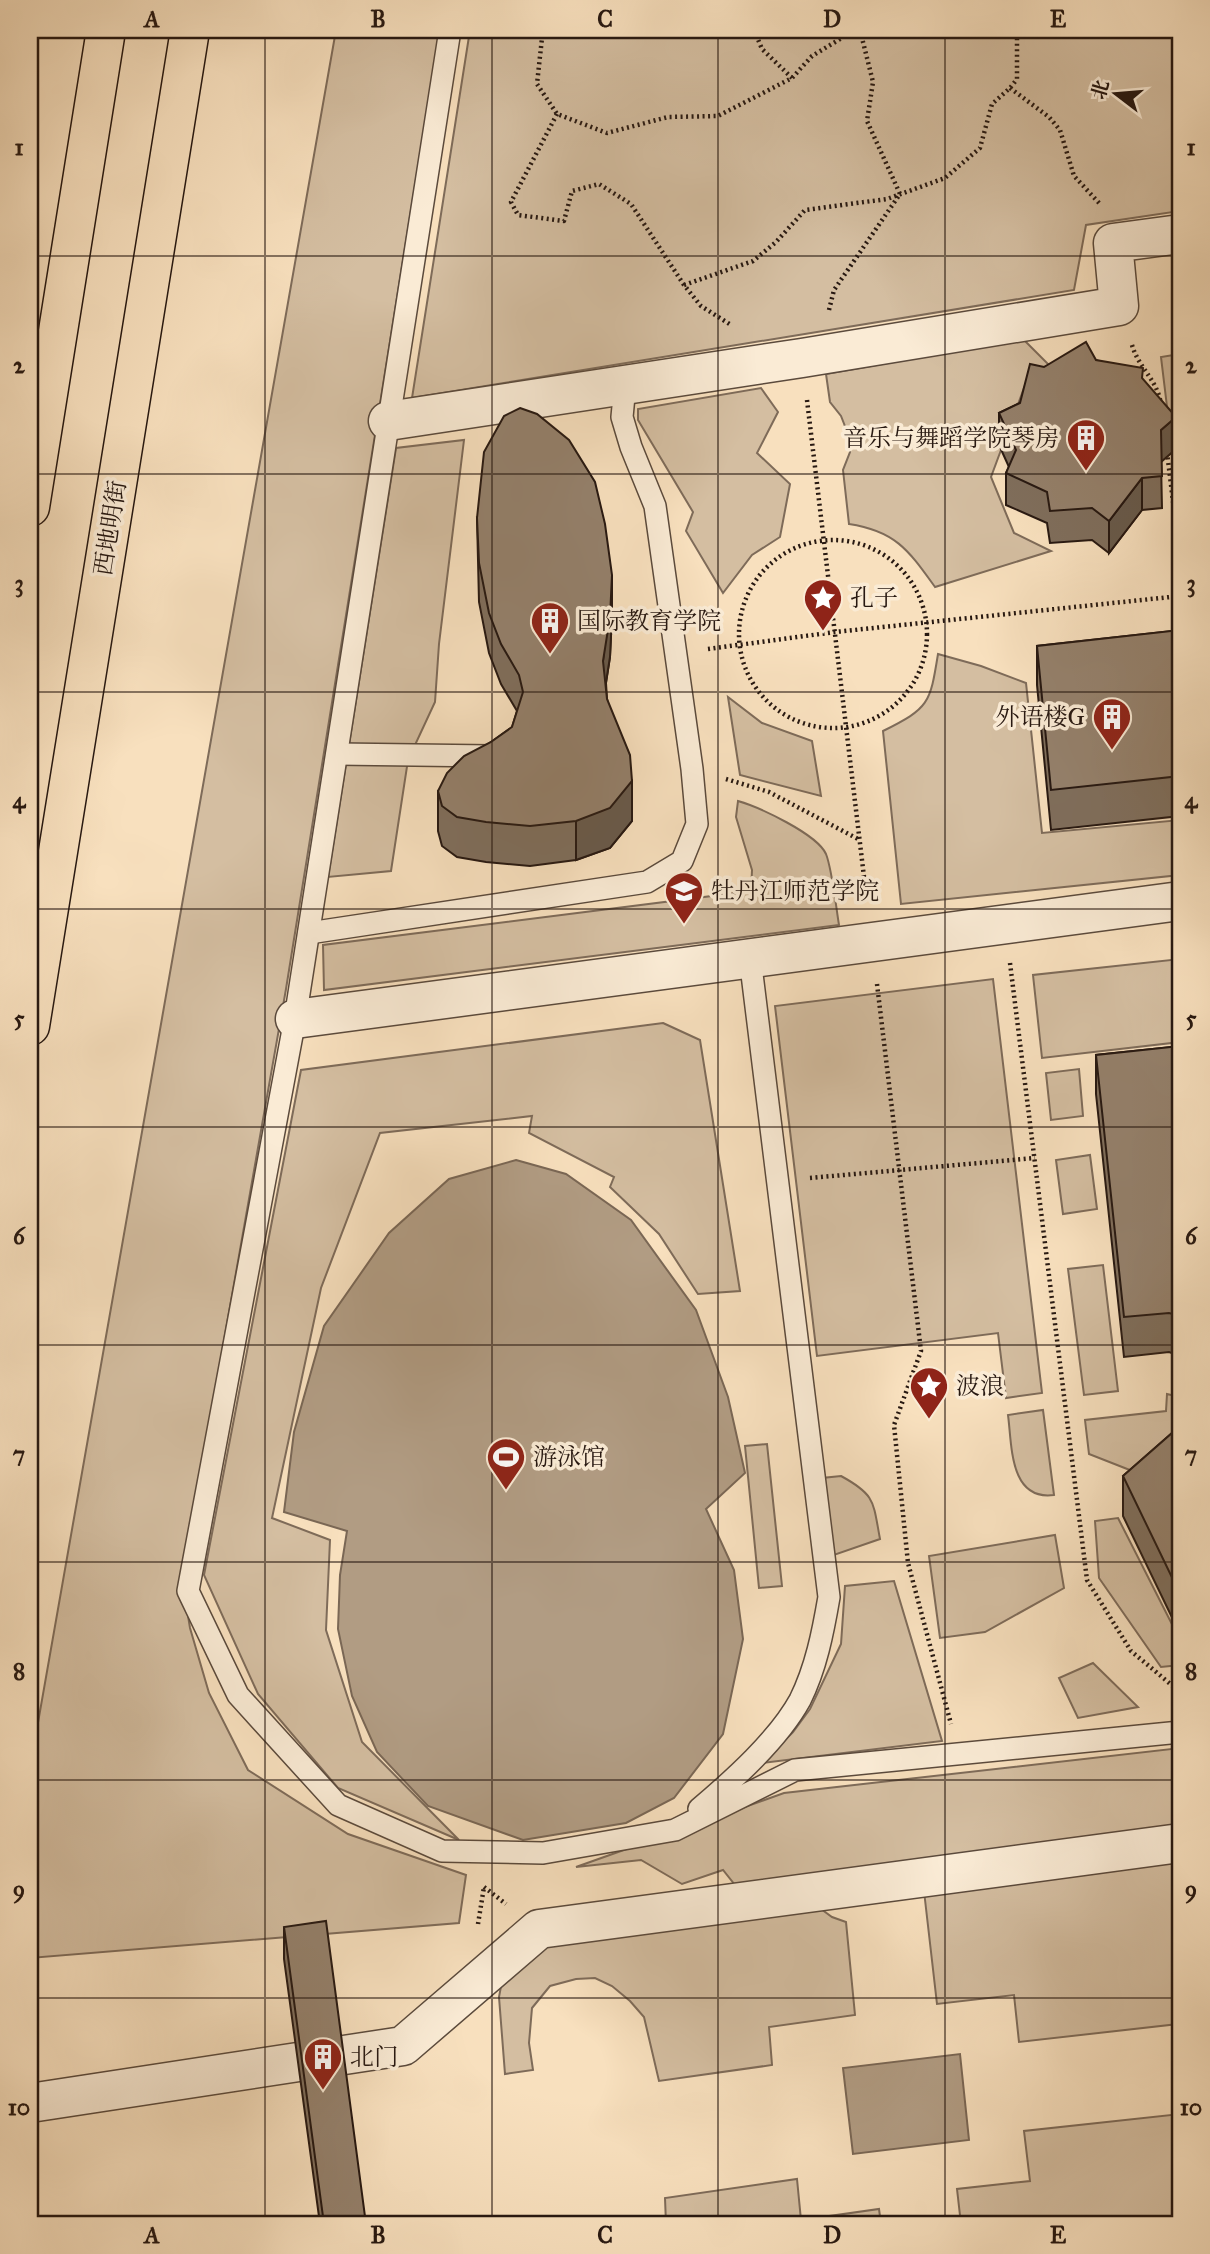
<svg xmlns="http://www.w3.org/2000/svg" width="1210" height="2254" font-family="'IM FELL Great Primer','Noto Serif SC',serif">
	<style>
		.green { fill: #d4bea1; stroke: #7e6b59; stroke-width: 2 }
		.water { fill: #b19c83; stroke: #7a6755; stroke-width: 2 }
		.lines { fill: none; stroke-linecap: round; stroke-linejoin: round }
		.service-casing { stroke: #5b4a3c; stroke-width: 24 }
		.minor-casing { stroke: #5b4a3c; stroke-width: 41 }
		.trunk-casing { stroke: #271811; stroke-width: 41 }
		.path { stroke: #271811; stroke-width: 4.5; stroke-dasharray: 2 3.5; stroke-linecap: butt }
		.service { stroke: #faebd5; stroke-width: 21 }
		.minor { stroke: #faebd5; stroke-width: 38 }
		.trunk { stroke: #f8e0be; stroke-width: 38 }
		.wall { fill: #7f6e5c; stroke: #271811; stroke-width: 2 }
		.shaded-wall { fill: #685a4b; stroke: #271811; stroke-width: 2 }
		.building { fill: #94806b; stroke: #271811; stroke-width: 2 }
		.grid { fill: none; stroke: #271811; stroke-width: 2; stroke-opacity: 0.55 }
		.labels { text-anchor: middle; stroke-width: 7; stroke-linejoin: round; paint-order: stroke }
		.poi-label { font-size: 24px; fill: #271811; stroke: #faebd5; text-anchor: start }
		.street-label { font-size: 24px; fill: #271811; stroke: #faebd5 }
		.neatline { fill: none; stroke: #271811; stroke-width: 2.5 }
		.grid-label { font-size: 23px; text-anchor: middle; font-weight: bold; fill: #271811 }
	</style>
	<rect width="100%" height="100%" fill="#f8e0be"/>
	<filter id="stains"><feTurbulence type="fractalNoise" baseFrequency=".00286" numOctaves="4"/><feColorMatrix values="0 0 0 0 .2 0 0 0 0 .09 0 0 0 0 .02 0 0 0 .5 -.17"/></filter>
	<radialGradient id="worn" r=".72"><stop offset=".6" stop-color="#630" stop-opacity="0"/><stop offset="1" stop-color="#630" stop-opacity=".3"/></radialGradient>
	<g class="green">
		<polygon points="336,30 440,30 286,989 182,1579 190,1628 209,1693 248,1770 348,1834 466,1875 459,1923 30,1958 30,1768"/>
		<polygon points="470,30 1180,30 1180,211 1086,225 1074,290 412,398"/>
		<path d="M 1023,339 L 1059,375 L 1027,380 L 991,477 L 1014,533 L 1051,551 L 935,587 C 909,551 896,531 849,524 L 843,470 L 850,452 L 848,434 L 841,416 L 830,402 L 826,374 Z"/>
		<polygon points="1180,354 1180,514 1161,357"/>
		<polygon points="761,388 778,412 757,453 790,484 780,537 752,555 723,593 686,531 693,512 638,420 638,409"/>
		<polygon points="464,440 439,644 435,702 408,760 391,871 328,877 396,448"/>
		<path d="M 938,654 L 981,666 L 1026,683 L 1042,833 L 1180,820 L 1180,875 L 901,904 L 883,731 C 929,708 930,704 938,654 Z"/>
		<polygon points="728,697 762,723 812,741 821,796 740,775"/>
		<path d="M 738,801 C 759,807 817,834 826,854 C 832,869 836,907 839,925 L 324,990 L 323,945 L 751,891 L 752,870 L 736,817 Z"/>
		<polygon points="1180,959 1180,1042 1042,1058 1033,975"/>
		<polygon points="993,979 1042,1393 1006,1398 998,1333 817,1356 775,1006"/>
		<polygon points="663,1023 700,1040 740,1291 698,1294 659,1234 610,1187 614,1177 529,1133 532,1116 380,1133 321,1288 272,1518 330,1540 326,1630 362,1742 459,1840 338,1788 258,1694 204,1575 301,1070"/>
		<polygon points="1079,1069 1083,1116 1051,1120 1046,1073"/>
		<polygon points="1090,1155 1097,1209 1063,1214 1056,1160"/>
		<polygon points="1103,1265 1118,1391 1084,1395 1068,1269"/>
		<polygon points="1167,1394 1180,1397 1180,1440 1140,1474 1089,1454 1085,1420 1166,1411"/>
		<path d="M 1043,1410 L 1054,1495 C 1009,1501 1012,1444 1008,1415 Z"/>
		<polygon points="767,1444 782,1586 759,1588 745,1446"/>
		<path d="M 841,1476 C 876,1495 873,1502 880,1539 L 831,1556 L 822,1478 Z"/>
		<polygon points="1118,1518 1180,1640 1180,1665 1161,1667 1099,1578 1095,1521"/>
		<polygon points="1055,1535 1064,1588 985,1632 940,1638 929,1556"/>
		<polygon points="894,1581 942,1741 762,1763 793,1732 810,1709 841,1644 845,1586"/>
		<polygon points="1093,1663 1138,1707 1078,1718 1059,1678"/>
		<polygon points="1180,1748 1180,1832 739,1890 723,1870 682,1884 641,1860 576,1867 784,1793"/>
		<polygon points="1180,1862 1180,2014 1178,2024 1019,2042 1014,1995 937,2004 924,1891"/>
		<polygon points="821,1909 832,1917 846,1922 855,2015 769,2027 772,2065 659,2081 644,2017 630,2001 612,1986 595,1978 576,1979 550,1986 532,2008 529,2043 533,2070 505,2074 499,1997 502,1981 541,1942"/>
		<polygon points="1180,2114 1180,2224 961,2224 957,2189 1030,2181 1024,2131"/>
		<polygon points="797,2179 801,2220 879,2209 881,2224 666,2224 665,2198"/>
	</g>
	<g class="water">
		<polygon points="516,1160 566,1174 631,1220 696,1310 728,1397 745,1473 706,1509 734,1570 743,1639 723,1734 674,1798 626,1823 523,1840 428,1806 377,1752 352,1696 338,1629 340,1575 347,1531 284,1512 294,1432 324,1326 389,1233 449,1179"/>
		<polygon points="960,2054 969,2140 853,2154 843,2068"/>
	</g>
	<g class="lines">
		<g class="service-casing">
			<g id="service">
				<polyline points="450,30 295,1019 188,1591 238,1695 338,1805 442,1851 543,1853 675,1830 795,1770 1180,1732"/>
				<polyline points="337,754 492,756"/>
				<polyline points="309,933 647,882 682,861 697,824 692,769 655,506 631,447 622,417 624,396 639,383"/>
				<path d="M 699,1809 C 733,1780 778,1740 800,1700 C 816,1668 823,1632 829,1597 L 750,958"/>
			</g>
		</g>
		<g class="minor-casing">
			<g id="minor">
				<polyline points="388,421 802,358 1119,306 1113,243 1180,234"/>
				<polyline points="295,1019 1180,901"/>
				<polyline points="30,2103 403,2046 539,1929 1180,1843"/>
			</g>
		</g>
		<g class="trunk-casing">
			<g id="trunk">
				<polyline points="30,507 106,30"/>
				<polyline points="30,1026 190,30"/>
			</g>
		</g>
		<g class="path">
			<polyline points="545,30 542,38 537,84 557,114 607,133 668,117 718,116 792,78 812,56 855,30"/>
			<polyline points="754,30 762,49 792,78"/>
			<polyline points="1010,88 1049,117 1060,130 1074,176 1101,205"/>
			<polyline points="557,114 511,202 518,215 564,221 572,191 599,184 631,204 684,285 701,306 731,325"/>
			<polyline points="684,285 753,261 776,242 805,210 887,199 945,178 980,148 992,104 1010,88 1017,79 1017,30"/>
			<polyline points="829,310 834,290 900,194 867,121 873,82 860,30"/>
			<path d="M 1132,345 C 1139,369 1158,380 1161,405"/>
			<polyline points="807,400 867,902"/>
			<polyline points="1167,452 1180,559"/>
			<circle cx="833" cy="634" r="94"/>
			<polyline points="708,649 835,632 1180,596"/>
			<polyline points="726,779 769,792 860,840"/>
			<polyline points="1010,963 1087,1580 1131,1651 1180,1692"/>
			<polyline points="877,984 921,1351 894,1425 908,1563 951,1724"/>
			<polyline points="810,1178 1035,1158"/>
			<polyline points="484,1887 506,1904"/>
			<polyline points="478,1924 484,1887"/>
		</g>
		<use href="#service" class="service"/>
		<use href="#minor" class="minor"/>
		<use href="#trunk" class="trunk"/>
	</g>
	<g class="wall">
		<polygon points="1096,360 1143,380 1176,449 1161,461 1162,508 1142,510 1109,553 1092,540 1050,543 1047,523 1006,505 1006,473 1009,467 999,445 999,413 1020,403 1044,367"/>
		<polygon points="477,518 612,615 610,657 606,683 607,699 632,821 610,848 576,860 530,866 486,862 457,857 442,846 438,831 438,791 491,742 512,727 517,711 501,684 489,653 479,602"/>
		<polygon points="1180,630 1180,816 1051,830 1037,685 1037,646"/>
		<polygon points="1180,1046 1180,1356 1169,1352 1124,1357 1096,1094 1096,1055"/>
		<polygon points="1180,1426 1180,1634 1123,1516 1123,1476"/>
		<polygon points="284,1927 366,2224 320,2224 284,1959"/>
	</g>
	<g class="shaded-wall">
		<polygon points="1176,417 1176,449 1161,462 1161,430"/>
		<polygon points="1142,478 1142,510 1109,553 1109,521"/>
		<polygon points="612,575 612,615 610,657 603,701 603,661"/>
		<polygon points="632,781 632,821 610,848 576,860 576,821"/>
	</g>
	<g class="building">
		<polygon points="1086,342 1096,360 1143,368 1142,378 1176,417 1161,430 1162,476 1142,478 1109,521 1092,508 1050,511 1047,492 1006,473 1016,450 999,413 1020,403 1030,364 1044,367"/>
		<polygon points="520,408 537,414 569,440 595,482 605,524 612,575 610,617 603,661 607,699 630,755 632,781 610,808 576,821 530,826 486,822 457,817 442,806 438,791 447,773 464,756 491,742 512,727 523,692 519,675 501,644 489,613 479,563 477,518 484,452 504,416"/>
		<polygon points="1180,630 1180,776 1051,790 1037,646"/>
		<polygon points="1180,1046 1180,1316 1169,1313 1124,1317 1096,1055"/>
		<polygon points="1180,1426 1180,1594 1123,1476"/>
		<polygon points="326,1921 366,2224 324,2224 284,1927"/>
	</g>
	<path class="grid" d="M 265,30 L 265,2224M 492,30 L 492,2224M 718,30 L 718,2224M 945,30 L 945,2224M 30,256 L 1180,256M 30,474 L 1180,474M 30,692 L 1180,692M 30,909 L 1180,909M 30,1127 L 1180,1127M 30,1345 L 1180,1345M 30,1562 L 1180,1562M 30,1780 L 1180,1780M 30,1998 L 1180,1998"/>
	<defs>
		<g id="building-pin" transform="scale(2.0125)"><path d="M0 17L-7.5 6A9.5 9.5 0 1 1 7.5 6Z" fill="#8f2418" stroke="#faebd5"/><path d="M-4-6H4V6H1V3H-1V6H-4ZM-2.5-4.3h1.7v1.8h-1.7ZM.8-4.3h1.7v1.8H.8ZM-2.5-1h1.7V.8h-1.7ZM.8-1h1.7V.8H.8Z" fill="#fff"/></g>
		<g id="sight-pin" transform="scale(2.0125)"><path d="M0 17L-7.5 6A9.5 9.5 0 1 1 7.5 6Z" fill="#8f2418" stroke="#faebd5"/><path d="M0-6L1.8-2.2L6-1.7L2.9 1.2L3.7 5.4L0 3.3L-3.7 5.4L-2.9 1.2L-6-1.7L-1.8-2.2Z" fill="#fff"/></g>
		<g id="university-pin" transform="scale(2.0125)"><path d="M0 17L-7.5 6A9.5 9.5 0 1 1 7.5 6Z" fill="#8f2418" stroke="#faebd5"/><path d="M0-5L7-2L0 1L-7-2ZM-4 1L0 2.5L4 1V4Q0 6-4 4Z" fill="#fff"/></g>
		<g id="stadium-pin" transform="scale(2.0125)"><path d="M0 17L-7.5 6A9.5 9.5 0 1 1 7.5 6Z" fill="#8f2418" stroke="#faebd5"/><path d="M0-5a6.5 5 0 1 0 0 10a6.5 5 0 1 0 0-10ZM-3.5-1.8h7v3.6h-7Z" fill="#fff"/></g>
	</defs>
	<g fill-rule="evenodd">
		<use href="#building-pin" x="1086" y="438"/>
		<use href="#sight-pin" x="823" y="598"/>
		<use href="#building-pin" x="550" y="621"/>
		<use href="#building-pin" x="1112" y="717"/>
		<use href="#university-pin" x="684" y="891"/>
		<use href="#sight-pin" x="929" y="1386"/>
		<use href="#stadium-pin" x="506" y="1457"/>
		<use href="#building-pin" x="323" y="2057"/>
	</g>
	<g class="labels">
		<g class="poi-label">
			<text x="1059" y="446" text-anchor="end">音乐与舞蹈学院琴房</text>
			<text x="850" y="606">孔子</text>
			<text x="577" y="629">国际教育学院</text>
			<text x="1085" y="725" text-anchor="end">外语楼G</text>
			<text x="711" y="899">牡丹江师范学院</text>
			<text x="956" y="1394">波浪</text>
			<text x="533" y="1465">游泳馆</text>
			<text x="350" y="2065">北门</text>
		</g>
		<g class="street-label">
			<text transform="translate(110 528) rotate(-81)" y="8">西地明街</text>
		</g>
	</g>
	<rect width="1210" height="2254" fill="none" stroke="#f8e0be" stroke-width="77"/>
	<g transform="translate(1116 94) rotate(286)" stroke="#faebd5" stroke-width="5" paint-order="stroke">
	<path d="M0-5L12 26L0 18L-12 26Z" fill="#271811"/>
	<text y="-10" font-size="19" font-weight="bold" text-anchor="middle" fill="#271811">北</text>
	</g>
	<rect x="38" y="38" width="1134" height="2178" class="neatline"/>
	<g class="grid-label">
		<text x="152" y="27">A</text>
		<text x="378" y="27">B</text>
		<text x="605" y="27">C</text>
		<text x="832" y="27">D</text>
		<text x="1058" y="27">E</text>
		<text x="19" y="155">1</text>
		<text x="1191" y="155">1</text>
		<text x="19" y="373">2</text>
		<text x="1191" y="373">2</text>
		<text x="19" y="591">3</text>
		<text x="1191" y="591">3</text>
		<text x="19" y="808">4</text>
		<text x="1191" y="808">4</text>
		<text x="19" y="1026">5</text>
		<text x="1191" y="1026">5</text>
		<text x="19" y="1244">6</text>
		<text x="1191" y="1244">6</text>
		<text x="19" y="1462">7</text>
		<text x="1191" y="1462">7</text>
		<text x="19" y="1679">8</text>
		<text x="1191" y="1679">8</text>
		<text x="19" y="1897">9</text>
		<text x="1191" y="1897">9</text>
		<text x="19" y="2115">10</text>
		<text x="1191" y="2115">10</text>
		<text x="152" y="2243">A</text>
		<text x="378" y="2243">B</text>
		<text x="605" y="2243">C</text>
		<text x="832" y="2243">D</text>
		<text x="1058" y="2243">E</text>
	</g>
	<rect width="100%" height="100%" filter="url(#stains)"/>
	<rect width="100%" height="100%" fill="url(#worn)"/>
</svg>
